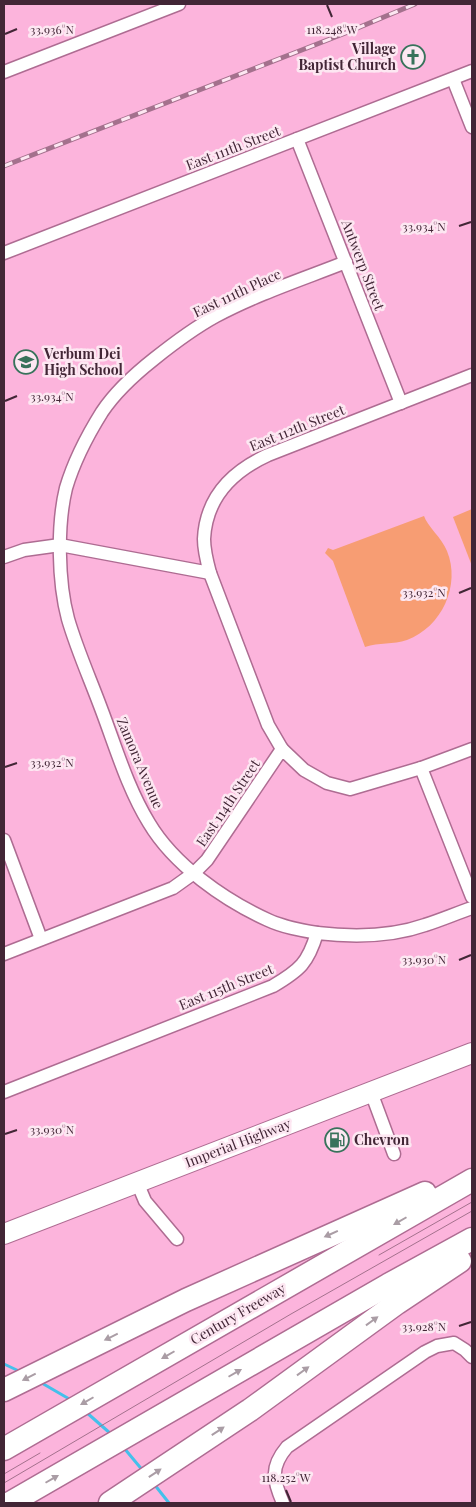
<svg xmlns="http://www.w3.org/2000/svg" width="476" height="1507" font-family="'Playfair Display',serif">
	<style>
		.green { fill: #f79d73 }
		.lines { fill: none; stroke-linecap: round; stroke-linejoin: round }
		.stream { stroke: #44c0eb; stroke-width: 3 }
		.minor-casing { stroke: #ae6c92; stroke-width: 15 }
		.primary-casing { stroke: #ae6c92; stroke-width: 22 }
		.motorway-casing { stroke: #ae6c92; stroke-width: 25 }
		.minor { stroke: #fff; stroke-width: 12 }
		.primary { stroke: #fff; stroke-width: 20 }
		.motorway { stroke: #fff; stroke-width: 22 }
		.tram { stroke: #a4718d; stroke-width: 1 }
		.rail-casing { stroke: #a4718d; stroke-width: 5 }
		.rail { stroke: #fde7f2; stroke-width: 3; stroke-dasharray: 9; stroke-linecap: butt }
		.oneway { fill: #aa9da5 }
		.ticks { fill: none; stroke: #422636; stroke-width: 2 }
		.labels { text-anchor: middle; stroke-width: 5; stroke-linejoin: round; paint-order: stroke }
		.poi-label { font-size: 14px; font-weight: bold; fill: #422636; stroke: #fde7f2; text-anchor: start }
		.street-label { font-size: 14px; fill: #422636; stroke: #fde7f2 }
		.ticks-label { font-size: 12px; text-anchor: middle; fill: #422636; stroke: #fde7f2; stroke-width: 5; stroke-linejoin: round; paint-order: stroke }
	</style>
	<rect width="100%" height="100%" fill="#fcb4dc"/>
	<g class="green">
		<polygon points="472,509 472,566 453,517"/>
		<path d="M 424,516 C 427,526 442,538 447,551 C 461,585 442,627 407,640 C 393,645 379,642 365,647 L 333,561 L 325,553 L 328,548 L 333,550 Z"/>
	</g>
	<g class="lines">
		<g class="stream">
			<polyline points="4,1364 21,1372"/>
			<polyline points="40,1382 71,1400"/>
			<polyline points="86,1412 111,1434"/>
			<polyline points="124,1448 144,1472"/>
			<polyline points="154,1484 169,1503"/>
		</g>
		<g class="minor-casing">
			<g id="minor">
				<polyline points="4,72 179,4"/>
				<polyline points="453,79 472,127"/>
				<polyline points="297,139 401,403"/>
				<polyline points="4,253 472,71"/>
				<path d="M 4,557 L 24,550 L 60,545 L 210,573 C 207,562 204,550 204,539 C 206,497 233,471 268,455 L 472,375"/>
				<polyline points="210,573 268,725 282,749"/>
				<polyline points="421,768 472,897"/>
				<polyline points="4,840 41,939"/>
				<path d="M 317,933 C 300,930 283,927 268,920 C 224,900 174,865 149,823 C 128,789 116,748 102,711 C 91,681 77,650 68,619 C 58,582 57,525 66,488 C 74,461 87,436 102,412 C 116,391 135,374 154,359 C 174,343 194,328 216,316 C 257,294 303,279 346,262"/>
				<polyline points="4,954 173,888 194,873 207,860 282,749 304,770 327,783 350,789 421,768 472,749"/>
				<path d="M 4,1092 L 273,986 C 300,970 308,963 317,933 C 352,937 391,937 425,925 C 441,920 457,913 472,908"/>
				<polyline points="371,1092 394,1154"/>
				<polyline points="137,1182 145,1201 177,1239"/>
				<path d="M 283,1503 C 273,1480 270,1467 287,1447 L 425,1352 L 437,1346 L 454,1343 L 465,1350 L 472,1357"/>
			</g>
		</g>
		<g class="primary-casing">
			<polyline id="primary" points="4,1234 472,1053"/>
		</g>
		<g class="motorway-casing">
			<g id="motorway">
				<polyline points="4,1390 186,1300 425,1193"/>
				<polyline points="4,1449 472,1180"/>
				<polyline points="10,1503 388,1285 472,1239"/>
				<polyline points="110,1503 250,1410 397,1303 460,1261"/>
			</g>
		</g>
		<use href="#minor" class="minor"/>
		<use href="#primary" class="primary"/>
		<use href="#motorway" class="motorway"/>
		<g class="tram">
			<polyline points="379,1255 472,1202"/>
			<polyline points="4,1474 40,1453"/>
			<polyline points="4,1483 291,1314 472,1211"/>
		</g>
		<g class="rail-casing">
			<polyline id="rail" points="4,166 348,32 415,4"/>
		</g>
		<use href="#rail" class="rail"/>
	</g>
	<defs><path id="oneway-solid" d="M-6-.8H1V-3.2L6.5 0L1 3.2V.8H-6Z" transform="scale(1.25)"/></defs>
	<g class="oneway">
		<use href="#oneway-solid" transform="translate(400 1221) rotate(150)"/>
		<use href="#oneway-solid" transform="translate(331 1234) rotate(156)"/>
		<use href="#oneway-solid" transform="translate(372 1321) rotate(-36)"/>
		<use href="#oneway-solid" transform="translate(111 1337) rotate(154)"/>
		<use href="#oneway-solid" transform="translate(168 1355) rotate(150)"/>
		<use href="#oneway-solid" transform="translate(303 1371) rotate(-36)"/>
		<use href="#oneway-solid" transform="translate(235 1373) rotate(-30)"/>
		<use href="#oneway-solid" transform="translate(29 1377) rotate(153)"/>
		<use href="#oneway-solid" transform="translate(87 1401) rotate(150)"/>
		<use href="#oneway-solid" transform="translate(218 1431) rotate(-33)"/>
		<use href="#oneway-solid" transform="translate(155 1473) rotate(-34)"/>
		<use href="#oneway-solid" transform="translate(52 1479) rotate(-30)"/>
	</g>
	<path class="ticks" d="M 327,5 L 332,17M 5,34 L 17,29M 459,226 L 471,222M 5,401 L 17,396M 459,593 L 471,588M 5,767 L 17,763M 459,960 L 471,955M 5,1134 L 17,1130M 459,1326 L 471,1322M 286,1490 L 291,1502"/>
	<defs>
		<g id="church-ring" transform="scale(1.25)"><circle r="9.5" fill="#fde7f2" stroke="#38725b" stroke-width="1.5"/><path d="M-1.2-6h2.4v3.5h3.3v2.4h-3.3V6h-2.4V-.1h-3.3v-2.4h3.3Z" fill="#38725b"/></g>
		<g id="school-ring" transform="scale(1.25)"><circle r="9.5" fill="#fde7f2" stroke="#38725b" stroke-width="1.5"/><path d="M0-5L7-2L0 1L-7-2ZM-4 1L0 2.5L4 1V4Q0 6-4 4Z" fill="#38725b"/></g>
		<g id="fuel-ring" transform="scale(1.25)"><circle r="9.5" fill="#fde7f2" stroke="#38725b" stroke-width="1.5"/><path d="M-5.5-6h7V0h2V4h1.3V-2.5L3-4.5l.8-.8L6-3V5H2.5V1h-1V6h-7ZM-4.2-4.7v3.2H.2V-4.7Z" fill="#38725b"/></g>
	</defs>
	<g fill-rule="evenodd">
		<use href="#church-ring" x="413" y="57"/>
		<use href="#school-ring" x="26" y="362"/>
		<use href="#fuel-ring" x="337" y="1140"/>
	</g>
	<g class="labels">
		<g class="poi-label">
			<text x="396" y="54" text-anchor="end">Village<tspan x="396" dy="16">Baptist Church</tspan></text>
			<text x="44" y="359">Verbum Dei<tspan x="44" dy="16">High School</tspan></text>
			<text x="354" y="1145">Chevron</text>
		</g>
		<g class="street-label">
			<text transform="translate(233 148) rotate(-21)" y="5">East 111th Street</text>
			<text transform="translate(363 265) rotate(69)" y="5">Antwerp Street</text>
			<text transform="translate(237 293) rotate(-25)" y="5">East 111th Place</text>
			<text transform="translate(297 428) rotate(-22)" y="5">East 112th Street</text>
			<text transform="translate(140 763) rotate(67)" y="5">Zamora Avenue</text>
			<text transform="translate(228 803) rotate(-56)" y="5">East 114th Street</text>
			<text transform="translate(226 987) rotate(-22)" y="5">East 115th Street</text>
			<text transform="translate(238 1143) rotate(-21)" y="5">Imperial Highway</text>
			<text transform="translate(238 1314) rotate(-30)" y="5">Century Freeway</text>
		</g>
	</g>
	<g class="ticks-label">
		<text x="332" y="34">118.248°W</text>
		<text x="52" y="34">33.936°N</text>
		<text x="424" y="231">33.934°N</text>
		<text x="52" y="401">33.934°N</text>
		<text x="424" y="597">33.932°N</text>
		<text x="52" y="767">33.932°N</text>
		<text x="424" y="964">33.930°N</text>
		<text x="52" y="1134">33.930°N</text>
		<text x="424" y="1331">33.928°N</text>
		<text x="286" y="1482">118.252°W</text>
	</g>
	<rect width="476" height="1507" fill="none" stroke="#422636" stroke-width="10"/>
</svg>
